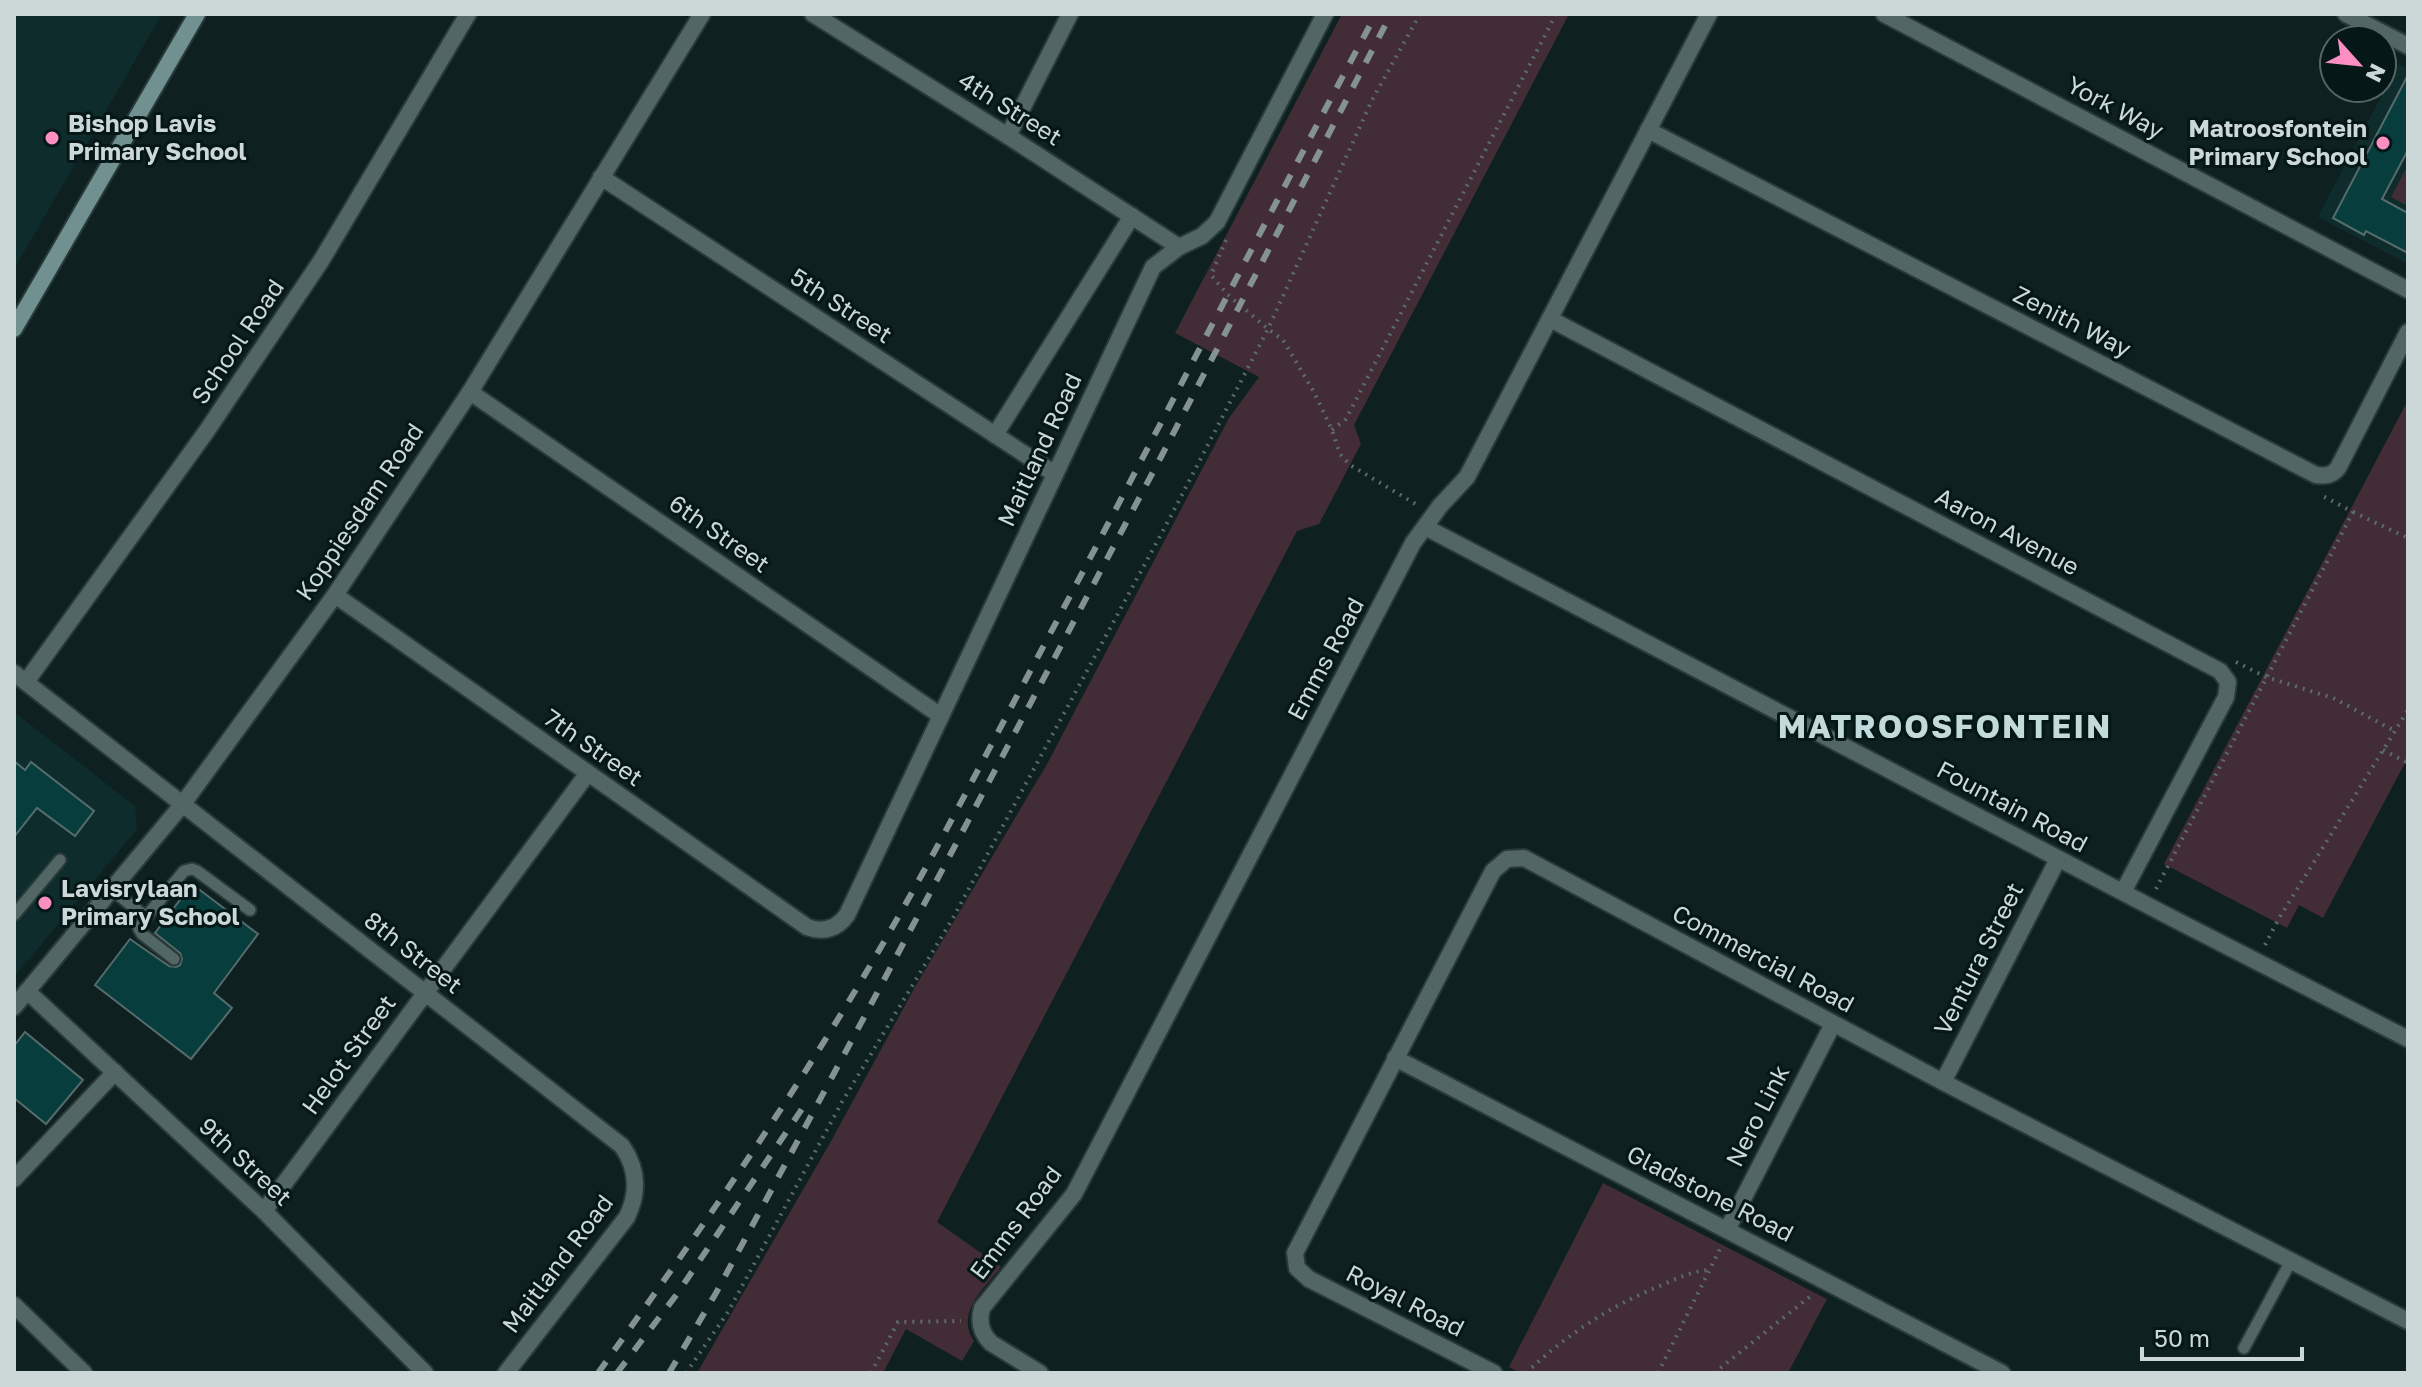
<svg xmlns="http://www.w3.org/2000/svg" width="2422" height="1387" font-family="'Golos Text',sans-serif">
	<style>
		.built { fill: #0f2c2c }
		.green { fill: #422c36 }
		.building { fill: #083d3d; stroke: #566b6b; stroke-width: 2 }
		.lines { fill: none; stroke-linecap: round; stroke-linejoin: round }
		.lane-casing { stroke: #293a3a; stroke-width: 15 }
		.street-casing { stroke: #293a3a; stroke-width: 20 }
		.secondary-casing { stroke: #293a3a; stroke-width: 20 }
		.path { stroke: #5c6b6b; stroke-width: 4; stroke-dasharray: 2 6; stroke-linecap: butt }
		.lane { stroke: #536666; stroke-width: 11 }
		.street { stroke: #536666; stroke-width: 16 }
		.secondary { stroke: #719090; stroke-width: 16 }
		.rail { stroke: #849292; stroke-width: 6; stroke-dasharray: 14 14; stroke-linecap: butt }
		.poi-dot { fill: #fc8fc2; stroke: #051717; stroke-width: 3 }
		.labels { text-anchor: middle; stroke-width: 6; stroke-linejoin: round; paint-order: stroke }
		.street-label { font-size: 24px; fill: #ccd7d7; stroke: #051717 }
		.poi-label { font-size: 24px; font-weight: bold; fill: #ccd7d7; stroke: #051717; text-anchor: start }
		.district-label { font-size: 32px; font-weight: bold; letter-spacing: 2px; fill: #c3dada; stroke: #051717 }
	</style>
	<rect width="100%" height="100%" fill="#0e2020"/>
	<g class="built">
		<polygon points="14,14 162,14 14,269"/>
		<polygon points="2398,64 2408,69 2408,264 2318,217"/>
		<polygon points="14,712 135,806 137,829 14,977"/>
	</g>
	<g class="green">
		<path d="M 1342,14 L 1569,14 L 1354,425 L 1361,444 L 1319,524 L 1297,531 L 937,1222 L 1001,1267 C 984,1289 955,1313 974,1341 L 962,1361 L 906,1329 L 883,1373 L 697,1373 L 830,1143 L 915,987 L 1047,764 L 1229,418 L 1259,377 L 1175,333 Z"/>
		<polygon points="2408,165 2408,206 2391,197"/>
		<polygon points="2408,400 2408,757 2323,918 2299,905 2287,928 2164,864"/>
		<polygon points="1603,1183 1827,1299 1788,1373 1520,1373 1509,1367"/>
	</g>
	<g class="building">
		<polygon points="2408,75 2408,150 2382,199 2408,213 2408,253 2366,231 2364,235 2333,218"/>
		<polygon points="14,761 25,770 31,762 94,811 75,836 37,808 14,837"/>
		<polygon points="192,884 258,934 214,993 232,1008 191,1059 95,985 130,939 169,966 176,967 180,965 182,959 180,953 155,933"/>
		<polygon points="25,1032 83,1080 46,1124 14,1098 14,1046"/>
	</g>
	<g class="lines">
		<g class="lane-casing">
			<g id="lane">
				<polyline points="112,890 146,917"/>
				<polyline points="14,915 60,860"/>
				<polyline points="174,959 142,934 139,929 146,917 184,871 192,869 197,871 250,910"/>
				<polyline points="2244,1348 2291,1261"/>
			</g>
		</g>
		<g class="street-casing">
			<g id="street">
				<polyline points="813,14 1008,136 1179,247"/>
				<polyline points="1884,14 2408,290"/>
				<polyline points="2346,14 2408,46"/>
				<path d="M 1648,130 L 2316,475 C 2325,476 2332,476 2338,468 L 2408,332"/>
				<polyline points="1008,136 1070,14"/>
				<polyline points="601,177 1055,474"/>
				<polyline points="1550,319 2220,671 2228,682 2226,697 2123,892"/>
				<polyline points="470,392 941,716"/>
				<polyline points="995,435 1132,216"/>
				<polyline points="1425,527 2170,917 2408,1039"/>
				<path d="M 335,595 L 807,927 C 823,933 837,929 847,915 L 1153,267 L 1179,247 L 1202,236 L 1217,222 L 1325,14"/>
				<path d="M 14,673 L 622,1146 C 638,1169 639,1192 627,1217 L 506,1373"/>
				<polyline points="26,682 206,432 321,261 468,14"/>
				<polyline points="27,991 264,1211 425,1373"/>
				<polyline points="14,1007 182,805 335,595 470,392 702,14"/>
				<polyline points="1395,1058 2002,1373"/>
				<polyline points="1943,1082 2058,859"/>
				<polyline points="14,1179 115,1072"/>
				<polyline points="264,1211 588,773"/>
				<polyline points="1727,1230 1833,1024"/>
				<polyline points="14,1305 84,1373"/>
				<path d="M 1040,1373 L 991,1343 C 981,1333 978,1322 982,1308 L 1074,1194 L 1413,543 L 1440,506 L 1467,477 L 1709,14"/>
				<polyline points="1494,1373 1309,1279 1297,1268 1295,1253 1493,871 1507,859 1524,858 1943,1082 2408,1321"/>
			</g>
		</g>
		<g class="secondary-casing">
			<polyline id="secondary" points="14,329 197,14"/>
		</g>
		<g class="path">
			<polyline points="1226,240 1211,275 1227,294 1268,329 1283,340 1314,392 1332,430 1340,454 1350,465 1419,506"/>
			<polyline points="1332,430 1346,419 1556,14"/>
			<polyline points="2353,512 2408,538"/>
			<polyline points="2236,662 2266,677 2333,698 2395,731"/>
			<polyline points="2383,750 2408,763"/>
			<polyline points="2156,889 2353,512 2321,495"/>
			<polyline points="2265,945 2278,920 2408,710"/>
			<polyline points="686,1373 728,1312 842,1102 953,918 1172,514 1268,329 1372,100 1420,14"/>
			<polyline points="871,1373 898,1322 961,1321"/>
			<path d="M 1526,1373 C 1566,1335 1610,1306 1662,1285 C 1678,1278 1692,1271 1709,1270"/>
			<polyline points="1658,1373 1721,1247"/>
			<polyline points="1714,1373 1812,1295"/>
		</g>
		<use href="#lane" class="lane"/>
		<use href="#street" class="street"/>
		<use href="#secondary" class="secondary"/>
		<g class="rail">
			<path d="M 598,1373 C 697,1235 796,1094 881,947 C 938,849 989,748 1042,649 C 1154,438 1263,225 1376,14"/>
			<polyline points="617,1373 677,1294 808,1100"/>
			<polyline points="669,1373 716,1293 868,1010 1162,455 1391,14"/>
		</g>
	</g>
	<g class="poi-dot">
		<circle cx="52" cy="138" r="8"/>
		<circle cx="2383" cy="143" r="8"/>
		<circle cx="45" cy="903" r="8"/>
	</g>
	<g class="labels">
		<g class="street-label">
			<text transform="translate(2115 108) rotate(28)" y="8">York Way</text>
			<text transform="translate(1010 109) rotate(32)" y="8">4th Street</text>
			<text transform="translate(841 306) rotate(33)" y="8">5th Street</text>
			<text transform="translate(2072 322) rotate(27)" y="8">Zenith Way</text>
			<text transform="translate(238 342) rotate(-56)" y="8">School Road</text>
			<text transform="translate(1040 450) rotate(-65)" y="8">Maitland Road</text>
			<text transform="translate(360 512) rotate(-56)" y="8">Koppiesdam Road</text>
			<text transform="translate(2007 532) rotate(28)" y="8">Aaron Avenue</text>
			<text transform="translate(719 534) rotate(35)" y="8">6th Street</text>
			<text transform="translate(1326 659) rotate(-62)" y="8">Emms Road</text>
			<text transform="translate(593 748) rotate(35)" y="8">7th Street</text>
			<text transform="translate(2012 807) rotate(28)" y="8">Fountain Road</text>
			<text transform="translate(413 953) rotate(38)" y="8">8th Street</text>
			<text transform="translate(1763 959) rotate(28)" y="8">Commercial Road</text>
			<text transform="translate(1979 959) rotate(-63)" y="8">Ventura Street</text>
			<text transform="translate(349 1055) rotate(-54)" y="8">Helot Street</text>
			<text transform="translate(1758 1116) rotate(-63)" y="8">Nero Link</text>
			<text transform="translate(245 1162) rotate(43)" y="8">9th Street</text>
			<text transform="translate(1710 1194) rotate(27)" y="8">Gladstone Road</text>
			<text transform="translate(1016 1223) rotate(-53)" y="8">Emms Road</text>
			<text transform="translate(558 1264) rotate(-53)" y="8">Maitland Road</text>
			<text transform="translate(1405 1301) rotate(27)" y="8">Royal Road</text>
		</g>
		<g class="poi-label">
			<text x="68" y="132">Bishop Lavis<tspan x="68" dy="28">Primary School</tspan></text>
			<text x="2367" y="137" text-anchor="end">Matroosfontein<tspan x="2367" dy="28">Primary School</tspan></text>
			<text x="61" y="897">Lavisrylaan<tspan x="61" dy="28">Primary School</tspan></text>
		</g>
		<g class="district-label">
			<text x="1945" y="738">MATROOSFONTEIN</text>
		</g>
	</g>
	<rect width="2422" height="1387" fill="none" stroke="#ccd7d7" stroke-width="32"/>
	<g transform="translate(2358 64) rotate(117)"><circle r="38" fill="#051717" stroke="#556464" stroke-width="2"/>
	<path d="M0-6L14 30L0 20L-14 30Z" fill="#fc8fc2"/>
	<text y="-12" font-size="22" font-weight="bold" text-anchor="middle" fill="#ccd7d7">N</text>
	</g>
	<path d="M2142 1347v12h160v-12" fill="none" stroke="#ccd7d7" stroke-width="4"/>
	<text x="2154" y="1347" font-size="24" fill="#ccd7d7" stroke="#051717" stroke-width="6" paint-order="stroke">50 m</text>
</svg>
